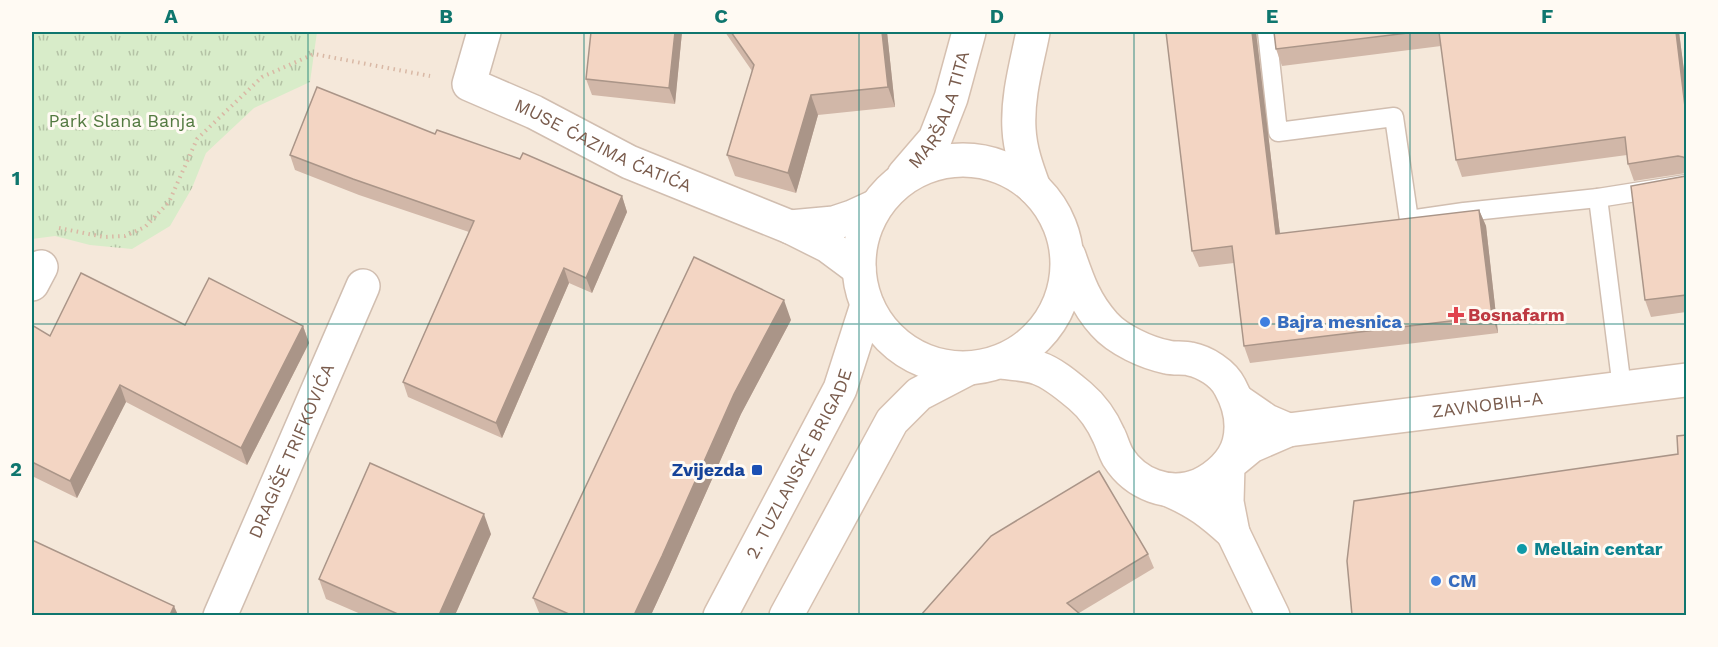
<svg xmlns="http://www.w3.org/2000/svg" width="1718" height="647" font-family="'Work Sans',sans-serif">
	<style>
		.residential { fill: #f5e8da }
		.park { fill: url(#park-tufts) }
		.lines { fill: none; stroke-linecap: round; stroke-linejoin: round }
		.lane-casing { stroke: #d1beb0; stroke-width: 21 }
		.street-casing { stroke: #d1beb0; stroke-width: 36 }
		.secondary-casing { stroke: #d6c0b0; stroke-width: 36 }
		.path { stroke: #d9b8a5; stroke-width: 4; stroke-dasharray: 1.5 4.5; stroke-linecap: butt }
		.lane { stroke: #fff; stroke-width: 18 }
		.street { stroke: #fff; stroke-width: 33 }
		.secondary { stroke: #fff; stroke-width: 33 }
		.wall { fill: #d1b7a8 }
		.shaded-wall { fill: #aa9588 }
		.building { fill: #f3d5c3; stroke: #aa9588; stroke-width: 1.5 }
		.grid { fill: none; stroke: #0f766e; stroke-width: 1.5; stroke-opacity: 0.55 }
		.health-dot { fill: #e0444e; stroke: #fffaf3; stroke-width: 2 }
		.shop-dot { fill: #3f7fe0; stroke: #fffaf3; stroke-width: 2 }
		.transit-dot { fill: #1a4fb4; stroke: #fffaf3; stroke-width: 2 }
		.culture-dot { fill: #0f9aa8; stroke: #fffaf3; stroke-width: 2 }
		.labels { text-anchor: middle; stroke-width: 6; stroke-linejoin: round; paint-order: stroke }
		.street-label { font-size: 18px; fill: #7a5c4d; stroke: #fffaf3 }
		.park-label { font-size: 18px; fill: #537a41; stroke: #fffaf3 }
		.health-label { font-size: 18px; font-weight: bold; fill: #be3a42; stroke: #fffaf3; text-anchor: start }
		.shop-label { font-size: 18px; font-weight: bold; fill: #366cbe; stroke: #fffaf3; text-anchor: start }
		.transit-label { font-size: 18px; font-weight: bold; fill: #164399; stroke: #fffaf3; text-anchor: end }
		.culture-label { font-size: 18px; font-weight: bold; fill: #0d838f; stroke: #fffaf3; text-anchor: start }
		.neatline { fill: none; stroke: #0f766e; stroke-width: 2 }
		.grid-label { font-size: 20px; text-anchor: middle; font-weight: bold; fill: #0f766e }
	</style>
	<defs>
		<pattern id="park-tufts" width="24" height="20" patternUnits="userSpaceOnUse" patternTransform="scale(1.5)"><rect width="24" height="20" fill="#d8ecc9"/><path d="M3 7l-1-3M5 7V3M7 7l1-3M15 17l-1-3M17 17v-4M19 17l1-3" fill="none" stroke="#b4c2a5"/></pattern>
	</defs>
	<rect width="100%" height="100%" fill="#fdf6ec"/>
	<rect class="residential" x="32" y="32" width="1654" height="583"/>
	<polygon class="park" points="32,32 317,32 310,82 254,108 206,153 192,188 170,226 132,249 90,245 55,236 32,239"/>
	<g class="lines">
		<g class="lane-casing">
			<g id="lane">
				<polyline points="1267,32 1278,132 1394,117 1409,220 1464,212 1598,198 1686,184"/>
				<polyline points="1598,198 1622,388"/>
			</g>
		</g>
		<g class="street-casing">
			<g id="street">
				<path id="s1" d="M 484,32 L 469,84 L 534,112 L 629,162 L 790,227"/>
				<polyline points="859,269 828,246 790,227 834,223 852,217 876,206"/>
				<polyline points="32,284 41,267"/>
				<path id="s2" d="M 220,616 L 363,286"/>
			</g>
		</g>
		<g class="secondary-casing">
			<g id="secondary">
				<path d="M 1033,32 C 1027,63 1017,96 1019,129 C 1020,150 1027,169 1034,188"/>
				<circle cx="963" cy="264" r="104"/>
				<path id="s3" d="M 904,175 L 935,139 L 951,98 L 969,32"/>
				<path d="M 1002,362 C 1014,364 1027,364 1038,368 C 1053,373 1068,386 1080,396 C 1093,407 1102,420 1109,436 C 1112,442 1114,450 1118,457 C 1135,484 1169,498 1200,485 C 1217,477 1234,462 1239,443 C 1244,423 1240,405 1230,387 C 1223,373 1205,362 1190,359 C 1183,357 1175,359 1167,357 C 1147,353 1118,340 1104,324 C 1085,303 1078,282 1069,256"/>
				<path id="s4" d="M 1288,430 L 1686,380"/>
				<path d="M 1169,490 C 1197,502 1211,513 1233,533 L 1227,502 L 1228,465 L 1251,446 L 1288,430 L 1267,421 L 1238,401"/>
				<polyline points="1233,533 1273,616"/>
				<path id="s5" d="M 720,616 L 840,389 L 867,305"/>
				<polyline points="786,616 892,421 919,394 967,369"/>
			</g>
		</g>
		<polyline class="path" points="59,228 104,237 125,236 145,227 169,202 197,139 262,77 314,54 430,76"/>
		<use href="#lane" class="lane"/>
		<use href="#street" class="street"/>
		<use href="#secondary" class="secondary"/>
	</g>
	<g class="wall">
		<polygon points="682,32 675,104 592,95 586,79"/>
		<polygon points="725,32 887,32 895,107 818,115 796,193 735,176 727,155 752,71"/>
		<polygon points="1166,32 1256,32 1280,234 1479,210 1486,226 1498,333 1250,363 1244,346 1234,263 1199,267 1192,251"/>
		<polygon points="1274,32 1679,32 1686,86 1686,173 1634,181 1628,164 1627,155 1462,177 1456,160 1441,46 1282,66 1276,49"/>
		<polygon points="435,134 622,196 627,212 592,293 569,283 502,438 408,397 403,382 469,232 359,195 295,170 290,155"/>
		<polygon points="1686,176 1686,312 1651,317 1645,300"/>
		<polygon points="791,320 741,414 669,576 651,615 540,615 533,598"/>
		<polygon points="32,325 50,336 185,325 303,326 309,343 247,465 126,402 77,498 32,476"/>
		<polygon points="491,534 455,615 363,615 326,599 319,579"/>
		<polygon points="1148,554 1154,568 1079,613 921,615"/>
	</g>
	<g class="shaded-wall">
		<polygon points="675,32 682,32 675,104 669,88"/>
		<polygon points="882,32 887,32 895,107 888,87"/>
		<polygon points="1252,32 1256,32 1282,251 1276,234"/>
		<polygon points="1676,32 1679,32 1686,86 1686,115"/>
		<polygon points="811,95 818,115 796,193 788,173"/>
		<polygon points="622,196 627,212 592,293 586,278"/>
		<polygon points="1479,210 1486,226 1498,333 1492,316"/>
		<polygon points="564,268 569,283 502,438 496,423"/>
		<polygon points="784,300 791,320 741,414 669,576 651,615 634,615 734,394"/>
		<polygon points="303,326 309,343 247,465 241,448"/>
		<polygon points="120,385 126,402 77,498 70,481"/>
		<polygon points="484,514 491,534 455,615 439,615"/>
		<polygon points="174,606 178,615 170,615"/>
	</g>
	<g class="building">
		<polygon points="591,32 675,32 669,88 586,79"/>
		<polygon points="731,32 882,32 888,87 811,95 788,173 727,155 754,65"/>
		<polygon points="1166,32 1252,32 1276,234 1479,210 1492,316 1244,346 1232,246 1192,251"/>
		<polygon points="1274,32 1416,32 1276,49"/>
		<polygon points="1439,32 1676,32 1686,115 1686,159 1683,157 1678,156 1628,164 1625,137 1456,160"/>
		<polygon points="317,87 435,134 437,130 520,159 523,153 622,196 586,278 564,268 496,423 403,382 474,221 353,179 290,155"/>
		<polygon points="1686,176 1686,295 1645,300 1631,186"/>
		<polygon points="694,257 784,300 734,394 662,556 634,615 571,615 533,598"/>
		<polygon points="81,273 185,325 209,278 303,326 241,448 120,385 70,481 32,462 32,325 50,336"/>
		<polygon points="1686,435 1686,615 1352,615 1347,561 1354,501 1678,454 1677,436"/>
		<polygon points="370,463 484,514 439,615 400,615 319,579"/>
		<polygon points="1099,471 1148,554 1067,603 1081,615 921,615 991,536"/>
		<polygon points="32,540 174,606 170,615 32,615"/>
	</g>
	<path class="grid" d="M 308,32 L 308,616M 584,32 L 584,616M 859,32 L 859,616M 1134,32 L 1134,616M 1410,32 L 1410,616M 32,324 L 1686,324"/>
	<path class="health-dot" d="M1453 306h6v6h6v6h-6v6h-6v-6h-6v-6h6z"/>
	<g class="shop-dot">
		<circle cx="1265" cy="322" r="6"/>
		<circle cx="1436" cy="581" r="6"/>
	</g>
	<rect class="transit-dot" x="751" y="464" width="12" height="12" rx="3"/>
	<circle class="culture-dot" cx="1522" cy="549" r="6"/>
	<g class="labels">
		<g class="street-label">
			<text dy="6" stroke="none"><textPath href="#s3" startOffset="76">MARŠALA TITA</textPath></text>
			<text dy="6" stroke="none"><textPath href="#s1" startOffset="202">MUSE ĆAZIMA ĆATIĆA</textPath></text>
			<text dy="6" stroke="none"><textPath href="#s4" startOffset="201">ZAVNOBIH-A</textPath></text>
			<text dy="6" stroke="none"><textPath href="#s2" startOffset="180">DRAGIŠE TRIFKOVIĆA</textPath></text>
			<text dy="6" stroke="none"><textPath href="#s5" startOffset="172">2. TUZLANSKE BRIGADE</textPath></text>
		</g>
		<g class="park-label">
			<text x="122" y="127">Park Slana Banja</text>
		</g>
		<g class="health-label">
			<text x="1468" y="321">Bosnafarm</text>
		</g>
		<g class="shop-label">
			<text x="1277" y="328">Bajra mesnica</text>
			<text x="1448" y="587">CM</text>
		</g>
		<g class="transit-label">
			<text x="745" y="476">Zvijezda</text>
		</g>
		<g class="culture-label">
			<text x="1534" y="555">Mellain centar</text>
		</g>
	</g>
	<rect width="1718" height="647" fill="none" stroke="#fffaf3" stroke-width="66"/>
	<rect x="33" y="33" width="1652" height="581" class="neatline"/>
	<g class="grid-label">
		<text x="171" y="23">A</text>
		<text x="446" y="23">B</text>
		<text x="721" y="23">C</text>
		<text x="997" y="23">D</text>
		<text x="1272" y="23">E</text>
		<text x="1547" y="23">F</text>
		<text x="16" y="185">1</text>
		<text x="16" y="476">2</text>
	</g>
</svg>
